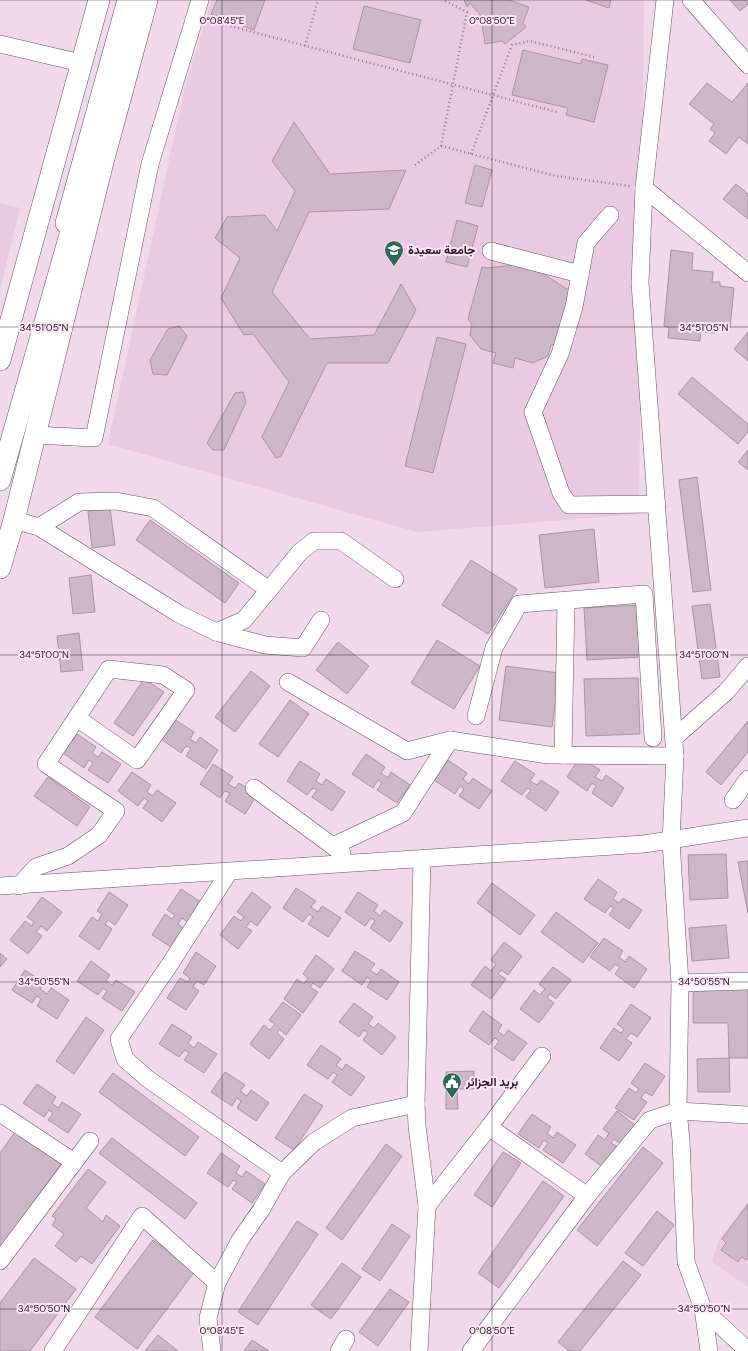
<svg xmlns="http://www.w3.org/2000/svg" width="748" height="1351" font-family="'DM Sans',Vazirmatn,sans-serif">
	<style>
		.built { fill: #e9cae2 }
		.building { fill: #cdb6c8; stroke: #aa93a4 }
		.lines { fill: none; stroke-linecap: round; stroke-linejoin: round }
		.minor-casing { stroke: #675363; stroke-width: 18 }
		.major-casing { stroke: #675363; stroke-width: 22 }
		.path { stroke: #8e7d8a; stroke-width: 2.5; stroke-dasharray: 1 3; stroke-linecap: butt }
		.minor { stroke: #fff; stroke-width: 17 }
		.major { stroke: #fff; stroke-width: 21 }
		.ticks { fill: none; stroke: #20181f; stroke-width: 1; stroke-opacity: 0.45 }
		.labels { text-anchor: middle; stroke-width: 4; stroke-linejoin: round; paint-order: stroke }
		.poi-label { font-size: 12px; font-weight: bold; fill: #20181f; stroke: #fee6f8; text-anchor: start }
		.ticks-label { font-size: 10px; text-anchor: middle; fill: #20181f; stroke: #fee6f8; stroke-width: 4; stroke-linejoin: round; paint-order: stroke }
	</style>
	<rect width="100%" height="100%" fill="#f1d8eb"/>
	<g class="built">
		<polygon points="211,0 644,0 639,514 417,532 108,444 184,91"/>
		<polygon points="0,203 20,208 0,290"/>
		<polygon points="748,1201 748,1287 712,1262 719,1239"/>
	</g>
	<g class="building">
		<polygon points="217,0 265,0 254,30 211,14"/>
		<polygon points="464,0 509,0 529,7 523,23 526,27 505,44 502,41 485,44 482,25 474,18 481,16 470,3 467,7"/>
		<polygon points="586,0 611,0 609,8"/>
		<polygon points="730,0 748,0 748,4 740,11"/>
		<polygon points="364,6 421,20 410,63 353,49"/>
		<polygon points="523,50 581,64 582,59 608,65 594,122 566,115 568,108 512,95"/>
		<polygon points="707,83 732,102 748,83 748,144 739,137 726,154 709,141 715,133 710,129 714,124 689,104"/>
		<polygon points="294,122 330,174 406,170 389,209 309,212 272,292 310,339 374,335 401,284 416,310 388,363 327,363 281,456 276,458 262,437 289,382 253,334 244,335 221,298 240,258 215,238 227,217 265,215 277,231 295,191 272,161"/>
		<polygon points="475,165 492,170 482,207 465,203"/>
		<polygon points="736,184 748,194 748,219 723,199"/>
		<polygon points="457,220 478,226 467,267 446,262"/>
		<polygon points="671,250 693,253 692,270 713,272 712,282 720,282 720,286 734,288 730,328 716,326 715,333 701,332 700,341 668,338 669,327 664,326"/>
		<polygon points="514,265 528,267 542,273 565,288 570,290 558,343 551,345 548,356 533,363 515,358 513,368 493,363 496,353 481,349 470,335 472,325 468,319 482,267 487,268"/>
		<polygon points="179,326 187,336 167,375 153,374 150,360 168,329"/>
		<polygon points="748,332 748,361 734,349"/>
		<polygon points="437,337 466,344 433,473 405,466"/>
		<polygon points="692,377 748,424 748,432 738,444 678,394"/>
		<polygon points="243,392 246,402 224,450 213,450 207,443 235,393"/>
		<polygon points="748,450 748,470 738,462"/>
		<polygon points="697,477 711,590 693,592 679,480"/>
		<polygon points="110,508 115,545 92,548 88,511"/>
		<polygon points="150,520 239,583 225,603 136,540"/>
		<polygon points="594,529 599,582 545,588 539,535"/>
		<polygon points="471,560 517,589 488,634 442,605"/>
		<polygon points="91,575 95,612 73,614 69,578"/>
		<polygon points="710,604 720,677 702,679 692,606"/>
		<polygon points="638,605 641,657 587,660 584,608"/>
		<polygon points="79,633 83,670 61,672 57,636"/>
		<polygon points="437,640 480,666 454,709 411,683"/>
		<polygon points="338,642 369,666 347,694 316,670"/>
		<polygon points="506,666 559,673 552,727 499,720"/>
		<polygon points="251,671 270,686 235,732 215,717"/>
		<polygon points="638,678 640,734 586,736 584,679"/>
		<polygon points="144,679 164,692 133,736 114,723"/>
		<polygon points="290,700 309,714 278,757 259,744"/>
		<polygon points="174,719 194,732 190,739 196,743 200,737 218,750 206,769 186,756 191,748 186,746 181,753 161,739"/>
		<polygon points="748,721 748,752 721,785 706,772"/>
		<polygon points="77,734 96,747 92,753 98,757 102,752 121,764 108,783 88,770 93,763 89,760 84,768 63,753"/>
		<polygon points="366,754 385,767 381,773 388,778 391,772 410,785 397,803 377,790 382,783 378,780 373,788 352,774"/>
		<polygon points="580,757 600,770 595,777 602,781 606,775 624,788 612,807 592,793 596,786 592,783 587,791 567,777"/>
		<polygon points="448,760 467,773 463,779 469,784 473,778 492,791 479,809 459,796 464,789 460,786 455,794 434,780"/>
		<polygon points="300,761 320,774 316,781 322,785 326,779 345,792 332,811 312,797 317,790 313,788 307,795 287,781"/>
		<polygon points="515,761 535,774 530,781 537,785 541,780 559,792 546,811 526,797 531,790 527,788 522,795 501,781"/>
		<polygon points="213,764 233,777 228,784 235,788 239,783 257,795 245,814 225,801 230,793 225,791 220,798 200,784"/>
		<polygon points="132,772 151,785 147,792 153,796 157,790 176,803 162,822 143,808 148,801 144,798 138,806 118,791"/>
		<polygon points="48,777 90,807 77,826 34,796"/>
		<polygon points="726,854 728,898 690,900 688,855"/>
		<polygon points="748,861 748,913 738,862"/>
		<polygon points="598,879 617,892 613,899 619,903 623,898 642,910 629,929 609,915 614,908 610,906 605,913 584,899"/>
		<polygon points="492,883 535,915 520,935 477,903"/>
		<polygon points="296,888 316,901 311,907 318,912 322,906 341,918 328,937 308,924 313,917 309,914 303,922 283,908"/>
		<polygon points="181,889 201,902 188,922 182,918 178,924 183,928 171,947 152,935 165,914 172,919 175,915 167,910"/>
		<polygon points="109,892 128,905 115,925 108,920 105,924 112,929 99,950 79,936 92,917 98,921 102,914 97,911"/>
		<polygon points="252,892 271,907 257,926 251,921 246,927 252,931 238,949 220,935 234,916 241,921 244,917 237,912"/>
		<polygon points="358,892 378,905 374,911 380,916 384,910 403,923 390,942 370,928 375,921 371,918 365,926 345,912"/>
		<polygon points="42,897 62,912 47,931 41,926 36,932 42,936 28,954 10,940 25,921 32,926 34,922 27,917"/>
		<polygon points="556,912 598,943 583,963 541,932"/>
		<polygon points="726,925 729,958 692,961 689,928"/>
		<polygon points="604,938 623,951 619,957 625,962 629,956 647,969 634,988 615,974 620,967 615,964 610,971 590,957"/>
		<polygon points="504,942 522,956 508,975 501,970 498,974 506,979 491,999 471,985 485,966 491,971 496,964 491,960"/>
		<polygon points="355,951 375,964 370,970 377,975 381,969 399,982 387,1000 367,987 371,980 367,977 362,985 342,971"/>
		<polygon points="196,952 216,966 204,985 197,981 193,987 199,991 186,1010 167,998 180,978 188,982 190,978 183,973"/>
		<polygon points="0,953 7,959 0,967"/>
		<polygon points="316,955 334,969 320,988 313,983 310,987 318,992 303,1013 284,999 297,979 304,984 308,978 303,974"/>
		<polygon points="91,961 110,975 106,981 112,985 116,980 135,992 122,1011 102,998 107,991 103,988 98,995 77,981"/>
		<polygon points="553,967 571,980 556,999 550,994 547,998 554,1003 539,1023 520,1009 534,990 540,995 545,989 539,984"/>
		<polygon points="25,970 45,983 40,989 47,994 51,988 69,1000 57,1019 37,1006 41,999 37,996 32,1003 12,990"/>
		<polygon points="700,987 748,987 748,1058 729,1058 728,1023 693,1023 693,993"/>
		<polygon points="283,1002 301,1015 286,1035 279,1029 277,1033 284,1039 269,1059 250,1044 264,1025 270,1030 275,1024 269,1020"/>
		<polygon points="354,1003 373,1017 368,1024 374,1028 378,1023 396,1037 382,1055 363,1040 368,1033 364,1030 359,1037 339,1022"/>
		<polygon points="631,1004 651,1018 637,1037 631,1033 626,1039 632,1043 619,1061 600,1048 614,1028 621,1033 624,1029 617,1024"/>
		<polygon points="483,1011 502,1025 498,1031 504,1036 508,1030 527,1043 513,1061 494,1048 499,1041 495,1038 489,1045 469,1031"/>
		<polygon points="86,1017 104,1030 74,1074 56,1061"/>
		<polygon points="172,1024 192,1037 188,1043 194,1048 198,1042 217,1054 204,1073 184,1060 189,1053 185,1050 179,1057 159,1044"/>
		<polygon points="321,1045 341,1059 336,1065 342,1070 346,1064 365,1077 351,1096 332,1082 337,1075 333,1072 328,1079 307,1065"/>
		<polygon points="729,1058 730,1092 698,1092 697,1059"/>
		<polygon points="645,1063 665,1076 652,1096 645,1092 641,1098 647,1102 634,1120 615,1108 629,1088 636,1093 639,1089 631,1083"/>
		<polygon points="474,1071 474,1089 457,1089 458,1109 446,1109 446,1072"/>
		<polygon points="225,1072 245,1085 240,1091 247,1096 251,1090 269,1103 256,1121 237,1108 241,1101 237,1098 232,1106 211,1092"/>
		<polygon points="113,1073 199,1137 185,1156 99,1092"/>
		<polygon points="37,1084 56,1097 52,1103 58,1108 62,1102 81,1114 68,1133 48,1120 53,1113 49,1110 44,1117 23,1103"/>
		<polygon points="304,1094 323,1106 294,1150 275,1138"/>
		<polygon points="617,1111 635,1125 621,1144 614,1139 611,1143 619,1148 604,1168 585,1154 598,1135 605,1140 609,1133 603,1129"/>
		<polygon points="532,1114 551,1127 547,1133 553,1138 557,1132 576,1145 563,1163 543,1150 548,1143 544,1140 539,1148 518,1134"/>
		<polygon points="15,1132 61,1164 0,1248 0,1153"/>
		<polygon points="112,1138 197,1203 185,1219 99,1153"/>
		<polygon points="386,1144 402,1156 342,1240 326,1228"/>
		<polygon points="643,1147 663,1163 597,1246 577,1230"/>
		<polygon points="503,1152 521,1163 492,1207 474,1195"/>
		<polygon points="221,1153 240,1166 236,1173 242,1177 246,1171 265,1184 252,1203 232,1189 237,1182 233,1180 228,1187 207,1173"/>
		<polygon points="88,1169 106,1182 86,1208 103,1222 106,1215 120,1226 92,1264 81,1256 76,1262 55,1246 64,1234 52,1225 56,1219 52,1216"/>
		<polygon points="543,1181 564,1196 499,1288 478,1273"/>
		<polygon points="748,1204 748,1258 746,1260 742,1257 738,1262 721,1250 726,1243 722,1239"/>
		<polygon points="657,1211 674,1225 643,1266 625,1253"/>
		<polygon points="297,1221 318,1234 258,1325 238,1312"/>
		<polygon points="392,1224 410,1236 380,1281 362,1269"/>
		<polygon points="153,1240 195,1271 137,1349 95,1317"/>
		<polygon points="34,1258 76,1289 30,1351 0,1351 0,1303"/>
		<polygon points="623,1261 641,1275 580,1351 569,1351 558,1342"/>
		<polygon points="342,1263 361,1277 331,1319 311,1305"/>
		<polygon points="390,1289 409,1302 378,1346 359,1332"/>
		<polygon points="158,1335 178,1351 145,1351"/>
		<polygon points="252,1340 269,1351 244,1351"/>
	</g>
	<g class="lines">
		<g class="minor-casing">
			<g id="minor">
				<polyline points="665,0 644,188 640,283 675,756 671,841 680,983 678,1111 681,1140 686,1262 703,1309 709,1351"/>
				<polyline points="691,0 748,65"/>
				<polyline points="0,44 81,63"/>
				<polyline points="644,188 748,273"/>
				<polyline points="610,215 586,243 574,307 560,354 533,412 561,493 569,505 657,504"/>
				<polyline points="491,251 580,274"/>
				<polyline points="34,435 94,438 150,164 200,0"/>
				<polyline points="14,520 39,527 179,614 216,632 265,645 303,648 321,620"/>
				<polyline points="39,527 79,502 116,501 153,508 269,590"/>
				<polyline points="216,632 244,620 300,552 314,541 341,541 395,579"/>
				<polyline points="288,682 407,751 450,740"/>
				<polyline points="476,716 494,648 519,604 644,594 653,738"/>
				<polyline points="674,738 726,692 748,666"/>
				<polyline points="563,755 566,602"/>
				<polyline points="254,788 342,853"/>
				<polyline points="733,800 748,779"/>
				<polyline points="333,846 403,813 450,740 548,755 675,756"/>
				<polyline points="229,872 170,964 119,1039 125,1059 148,1079 282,1173"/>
				<polyline points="0,886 644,844 748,828"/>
				<polyline points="19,886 36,867 68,856 99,835 116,811 46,764 109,669 163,675 186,690 137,760 77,718"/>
				<polyline points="680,983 748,981"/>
				<polyline points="0,1113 74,1162"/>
				<polyline points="489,1127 587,1196"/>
				<polyline points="427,1206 489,1127 542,1056"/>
				<polyline points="0,1261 90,1141"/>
				<polyline points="703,1309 748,1351"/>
				<polyline points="53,1351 142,1216 217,1283"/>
				<polyline points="212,1351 208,1318 217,1283 240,1240 261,1210 282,1173 314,1142 352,1118 416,1104"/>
				<polyline points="339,1351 346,1339"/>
				<polyline points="419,1351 427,1206 417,1126 416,1104 422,860"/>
				<polyline points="471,1351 587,1196 650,1120 678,1111 748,1115"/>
			</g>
		</g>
		<g class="major-casing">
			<g id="major">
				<polyline points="66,223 128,0"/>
				<polyline points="0,360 99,0"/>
				<polyline points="0,480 77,210"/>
				<polyline points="0,568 14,520 103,162 147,0"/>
			</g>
		</g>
		<g class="path">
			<polyline points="215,22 557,112"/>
			<polyline points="305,46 318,0"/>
			<polyline points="441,146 556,176 630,186"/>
			<polyline points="471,154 512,45 530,41 594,57"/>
			<polyline points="415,165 441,146 467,12 443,0"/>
		</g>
		<use href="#minor" class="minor"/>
		<use href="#major" class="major"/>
	</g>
	<path class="ticks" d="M 0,0 L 748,0M 222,0 L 222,1351M 492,0 L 492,1351M 0,327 L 748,327M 0,655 L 748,655M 0,982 L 748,982M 0,1309 L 748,1309"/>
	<defs>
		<g id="university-pin" transform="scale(1)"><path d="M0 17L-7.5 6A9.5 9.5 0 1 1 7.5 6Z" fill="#2d6953" stroke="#fee6f8"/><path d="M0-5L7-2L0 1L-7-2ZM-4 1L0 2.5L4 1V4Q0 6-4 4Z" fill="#fff"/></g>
		<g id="civic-pin" transform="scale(1)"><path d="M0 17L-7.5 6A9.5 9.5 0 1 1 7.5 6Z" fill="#2d6953" stroke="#fee6f8"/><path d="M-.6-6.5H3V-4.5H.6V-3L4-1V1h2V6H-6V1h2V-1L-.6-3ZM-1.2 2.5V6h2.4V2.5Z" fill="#fff"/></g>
	</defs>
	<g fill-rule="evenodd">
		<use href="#university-pin" x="394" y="250"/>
		<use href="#civic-pin" x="452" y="1082"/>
	</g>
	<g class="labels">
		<g class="poi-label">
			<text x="408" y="254">جامعة سعيدة</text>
			<text x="466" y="1086">بريد الجزائر</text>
		</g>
	</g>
	<g class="ticks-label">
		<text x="222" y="24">0°08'45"E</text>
		<text x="492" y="24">0°08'50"E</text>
		<text x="44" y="331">34°51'05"N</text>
		<text x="704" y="331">34°51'05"N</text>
		<text x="44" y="658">34°51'00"N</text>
		<text x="704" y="658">34°51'00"N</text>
		<text x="44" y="985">34°50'55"N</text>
		<text x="704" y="985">34°50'55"N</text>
		<text x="44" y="1312">34°50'50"N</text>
		<text x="704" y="1312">34°50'50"N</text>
		<text x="222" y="1334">0°08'45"E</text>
		<text x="492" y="1334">0°08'50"E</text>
	</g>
</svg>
